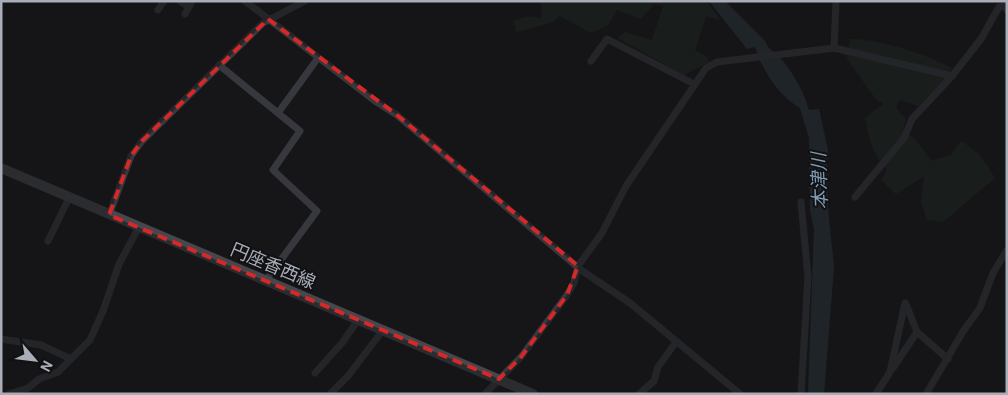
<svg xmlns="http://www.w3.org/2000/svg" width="1008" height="395" font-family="Roboto,'Noto Sans JP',sans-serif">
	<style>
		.green { fill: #1e261f }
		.water { fill: #2c353c }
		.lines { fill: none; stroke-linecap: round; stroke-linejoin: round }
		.street { stroke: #37383d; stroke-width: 7 }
		.secondary { stroke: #45474d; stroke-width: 10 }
		.marked { fill: none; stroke: #d62828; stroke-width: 4; stroke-dasharray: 10 6; stroke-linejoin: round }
		.labels { text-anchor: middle; stroke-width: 4; stroke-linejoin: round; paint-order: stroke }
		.street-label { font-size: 18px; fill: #a8adb8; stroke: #111113 }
		.water-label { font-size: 19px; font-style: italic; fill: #7f9bb3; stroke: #111113 }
	</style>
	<rect width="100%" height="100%" fill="#161618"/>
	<g class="green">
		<polygon points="523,1 707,1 720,20 706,16 695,50 706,56 709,62 684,75 618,38 625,32 652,40 663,6 654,4 641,19 617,10 608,25 591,33 560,16 551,23 516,32 514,21 528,16 542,18 541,2"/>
		<path d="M 850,39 C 880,39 925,54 952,68 L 945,80 L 918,106 L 900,100 L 896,108 L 906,119 L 903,129 L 916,140 L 931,161 L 950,155 L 962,141 L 980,155 L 995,178 L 943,222 L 927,220 L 921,201 L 924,176 L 896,194 L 881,180 L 887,169 C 871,154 869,137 865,118 L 883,104 L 875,98 L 847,59 Z"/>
	</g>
	<path class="water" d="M 709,1 L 725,1 L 765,41 C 767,49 777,53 783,61 C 794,75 804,92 809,110 L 819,109 L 829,155 L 827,161 L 828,209 L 834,267 L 824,394 L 808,394 L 814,229 L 810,210 L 809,138 L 800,108 C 779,96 762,70 755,47 L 747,49 Z"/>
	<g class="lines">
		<g class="street">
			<polyline points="180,1 189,7"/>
			<polyline points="245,1 375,101 397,115 581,270 630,303 740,394"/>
			<polyline points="158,10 164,1"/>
			<polyline points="185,14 192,1"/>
			<polyline points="834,48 952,76"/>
			<polyline points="591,61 607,39 694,84"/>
			<polyline points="219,65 300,131 273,170 317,211 266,280"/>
			<polyline points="278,113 318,58"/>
			<polyline points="855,197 904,138 912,119 952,76 981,39 999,7 1005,6 1007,10"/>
			<polyline points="801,202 808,277 801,394"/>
			<polyline points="109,215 131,156 142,141 263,23 305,1"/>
			<polyline points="48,241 69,198"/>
			<polyline points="906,304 917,332"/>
			<polyline points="1,339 41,345 71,359"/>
			<polyline points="893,368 917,332 948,359"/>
			<polyline points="315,373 342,343 358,320"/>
			<polyline points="9,394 28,388 39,379 58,372 90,340 103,311 119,264 139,227"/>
			<polyline points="330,394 348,376 383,330"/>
			<polyline points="485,394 521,357 567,295 574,283 578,266 602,233 626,186 706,68 717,62 834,48 836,1"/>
			<polyline points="639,394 654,381 658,367 676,342"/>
			<polyline points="876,394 890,372 905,303"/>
			<polyline points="926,394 964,330 980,308 993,273 1007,250"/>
		</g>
		<polyline class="secondary" points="1,168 533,394"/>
	</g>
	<path d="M0 0H1008V395H0ZM 268,19 L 397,115 L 578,266 L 567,295 L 521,357 L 499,379 L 109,215 L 131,156 L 142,141 Z" fill="#161618" fill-opacity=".55" fill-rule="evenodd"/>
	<path class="marked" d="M 268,19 L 397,115 L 578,266 L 567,295 L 521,357 L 499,379 L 109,215 L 131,156 L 142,141 Z"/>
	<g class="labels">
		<g class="street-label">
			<text transform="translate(273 266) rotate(23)" y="6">円座香西線</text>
		</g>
		<g class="water-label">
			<text transform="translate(819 181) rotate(-92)" y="7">本津川</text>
		</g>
	</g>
	<rect width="1008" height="395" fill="none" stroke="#a8adb8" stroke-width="5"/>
	<g transform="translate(35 360) rotate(118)" stroke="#111113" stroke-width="4" paint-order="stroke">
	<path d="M0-4L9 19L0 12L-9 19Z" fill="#a8adb8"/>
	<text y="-8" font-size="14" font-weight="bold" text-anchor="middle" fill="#a8adb8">N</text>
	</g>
</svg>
